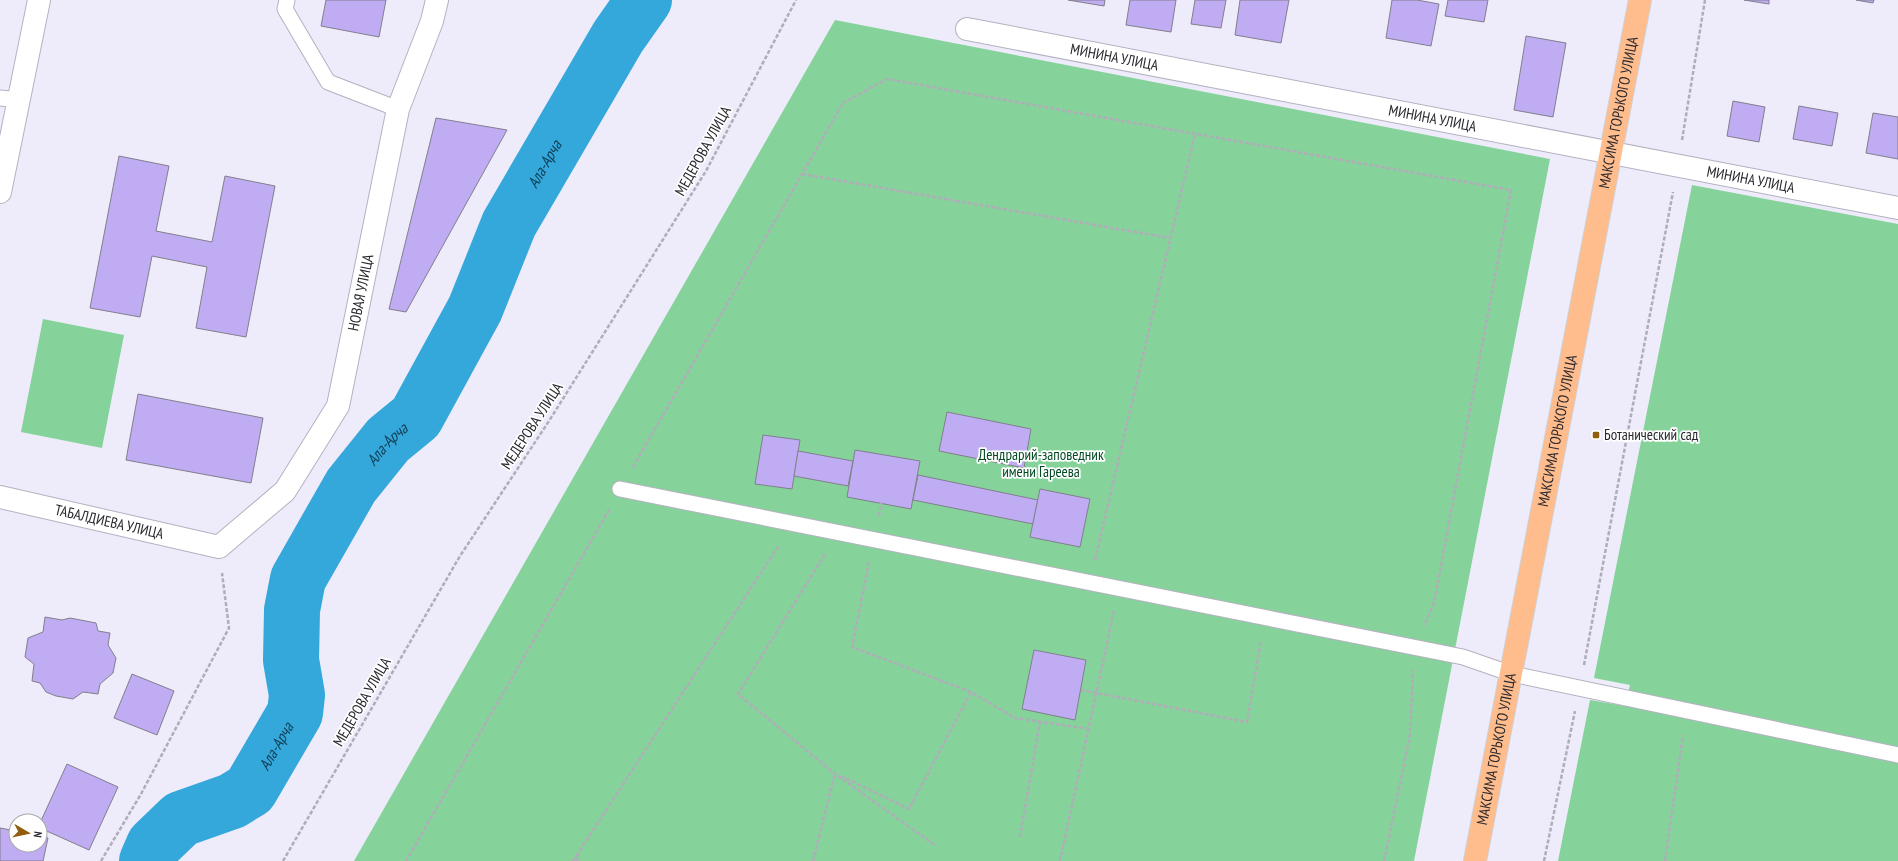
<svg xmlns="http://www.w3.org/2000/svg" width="1898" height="861" font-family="'PT Sans Narrow',sans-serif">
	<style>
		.green { fill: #85d39a }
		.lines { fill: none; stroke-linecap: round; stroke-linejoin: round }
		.river { stroke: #34a7db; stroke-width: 56 }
		.building { fill: #bfacf2; stroke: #827f8d }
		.service-casing { stroke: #b5b1c0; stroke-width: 17 }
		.minor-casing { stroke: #b5b1c0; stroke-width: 24 }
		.primary-casing { stroke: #d0d0d1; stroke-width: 24 }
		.path { stroke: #b0adb9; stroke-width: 2.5; stroke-dasharray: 4 2; stroke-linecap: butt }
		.service { stroke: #fff; stroke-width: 15 }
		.minor { stroke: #fff; stroke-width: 22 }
		.primary { stroke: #ffbc8c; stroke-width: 22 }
		.poi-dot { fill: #915e0f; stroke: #fff; stroke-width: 1.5 }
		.labels { text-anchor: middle; stroke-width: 3.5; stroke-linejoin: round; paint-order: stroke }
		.street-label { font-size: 15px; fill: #29282e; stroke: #fff }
		.poi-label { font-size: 15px; fill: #29282e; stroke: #fff; text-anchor: start }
		.park-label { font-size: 15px; fill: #034a23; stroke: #fff }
		.water-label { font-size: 16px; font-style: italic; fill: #124157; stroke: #fff }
	</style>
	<rect width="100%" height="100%" fill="#eeebfa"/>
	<g class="green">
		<polygon points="835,20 1550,159 1414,861 354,861"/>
		<polygon points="1692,185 1898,224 1898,861 1558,861 1590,700 1625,706 1630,685 1594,678"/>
		<polygon points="43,319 124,335 102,448 21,432"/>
	</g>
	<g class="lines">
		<path class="river" id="s1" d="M 147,861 L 154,845 L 181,819 L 232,801 L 250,790 L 295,713 L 297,695 L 291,660 L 292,610 L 298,579 L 351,486 L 388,440 L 416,417 L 475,309 L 509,224 L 618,37 L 644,0"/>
	</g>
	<g class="building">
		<polygon points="326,0 386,0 379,37 321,26"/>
		<polygon points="1068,0 1105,0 1104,6"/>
		<polygon points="1130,0 1176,0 1171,32 1126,25"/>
		<polygon points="1195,0 1226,0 1221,28 1191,24"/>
		<polygon points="1240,0 1289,0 1281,43 1235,35"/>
		<polygon points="1392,0 1417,0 1439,4 1431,46 1386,38"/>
		<polygon points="1448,0 1488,0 1484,22 1445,16"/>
		<polygon points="1744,0 1769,0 1769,4"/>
		<polygon points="1856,0 1874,0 1873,3"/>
		<polygon points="1526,36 1566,43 1553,117 1514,110"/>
		<polygon points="1733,101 1765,107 1759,142 1727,136"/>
		<polygon points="1799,106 1838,113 1832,146 1793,139"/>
		<polygon points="1873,113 1898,117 1898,159 1866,153"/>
		<polygon points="436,118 507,130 406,312 389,309"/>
		<polygon points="119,156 169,166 156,231 212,242 225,176 275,186 246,337 196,328 207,267 152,256 140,317 90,308"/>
		<polygon points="138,394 263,418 251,483 126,460"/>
		<polygon points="947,412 1031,429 1024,468 939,451"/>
		<polygon points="763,435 800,440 792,489 755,484"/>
		<polygon points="855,450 920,461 911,509 847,497"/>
		<polygon points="798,451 853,461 848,486 794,476"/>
		<polygon points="918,475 1038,500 1033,524 913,500"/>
		<polygon points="1040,489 1090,499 1080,547 1030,537"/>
		<polygon points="45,617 62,620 70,618 96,623 98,631 110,633 108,645 116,658 113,673 100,684 98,694 83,692 73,699 56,696 46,692 40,683 32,681 34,664 25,657 28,638 43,632"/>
		<polygon points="1034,650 1086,660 1075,720 1022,709"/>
		<polygon points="132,674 174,691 157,735 114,718"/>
		<polygon points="67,764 118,787 89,850 40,828 40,823"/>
		<polygon points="0,828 16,831 16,845 40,845 40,836 48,838 43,861 0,861"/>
	</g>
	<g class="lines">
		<g class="service-casing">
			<g id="service">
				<polyline points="287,0 285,9 328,82 398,109"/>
				<polyline points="0,98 19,100"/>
				<polyline points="620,489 1463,657 1512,674 1898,755"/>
			</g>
		</g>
		<g class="minor-casing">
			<g id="minor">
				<path id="s2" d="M 967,29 L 1898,208"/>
				<polyline points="0,192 39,0"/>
				<path id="s3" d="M 0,497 L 219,547 L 285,491 L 338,406 L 398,109 L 432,21 L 437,0"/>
			</g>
		</g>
		<g class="primary-casing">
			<g id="primary">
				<path id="s4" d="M 1475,861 L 1640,0"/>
			</g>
		</g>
		<g class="path">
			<polyline points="1682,140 1705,0"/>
			<polyline points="802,174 1170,238"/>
			<polyline points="633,467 843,103 887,79 1511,190 1434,603 1424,626"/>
			<polyline points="879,516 881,503"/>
			<polyline points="825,554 738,694 834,773 936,846"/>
			<polyline points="1095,560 1195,134"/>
			<polyline points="869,562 852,647 971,692 1015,718 1090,729"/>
			<polyline points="1584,665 1673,192"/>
			<polyline points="1081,690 1247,722 1261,641"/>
			<polyline points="841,776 909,809 971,692"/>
			<polyline points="1020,837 1040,722"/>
			<polyline points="101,861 141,794 229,628 222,573"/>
			<polyline points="283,861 460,556 549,421 706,171 796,0"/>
			<polyline points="406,861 609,510"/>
			<polyline points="573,861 779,545"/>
			<polyline points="577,861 579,854"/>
			<polyline points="813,861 835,773"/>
			<polyline points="1060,861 1114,611"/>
			<polyline points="1384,861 1410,735 1413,670"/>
			<polyline points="1544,861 1575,711"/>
			<polyline points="1665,861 1683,735"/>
		</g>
		<use href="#service" class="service"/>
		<use href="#minor" class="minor"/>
		<use href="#primary" class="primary"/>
	</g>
	<rect class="poi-dot" x="1592" y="431" width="8" height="8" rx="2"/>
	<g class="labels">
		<g class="street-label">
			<text dy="5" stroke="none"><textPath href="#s2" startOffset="150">МИНИНА УЛИЦА</textPath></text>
			<text dy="5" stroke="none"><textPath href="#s4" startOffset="762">МАКСИМА ГОРЬКОГО УЛИЦА</textPath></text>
			<text dy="5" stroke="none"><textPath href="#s2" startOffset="474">МИНИНА УЛИЦА</textPath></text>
			<text transform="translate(703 151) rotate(-61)" y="5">МЕДЕРОВА УЛИЦА</text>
			<text dy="5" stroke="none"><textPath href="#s2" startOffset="798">МИНИНА УЛИЦА</textPath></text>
			<text dy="5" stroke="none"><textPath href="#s3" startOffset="527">НОВАЯ УЛИЦА</textPath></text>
			<text transform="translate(532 426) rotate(-57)" y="5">МЕДЕРОВА УЛИЦА</text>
			<text dy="5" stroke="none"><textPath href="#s4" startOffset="438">МАКСИМА ГОРЬКОГО УЛИЦА</textPath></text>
			<text dy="5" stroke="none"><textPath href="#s3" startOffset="112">ТАБАЛДИЕВА УЛИЦА</textPath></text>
			<text transform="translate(362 702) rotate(-60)" y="5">МЕДЕРОВА УЛИЦА</text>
			<text dy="5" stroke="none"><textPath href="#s4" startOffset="114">МАКСИМА ГОРЬКОГО УЛИЦА</textPath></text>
		</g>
		<g class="poi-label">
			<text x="1604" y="440">Ботанический сад</text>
		</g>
		<g class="park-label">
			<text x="1041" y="460">Дендрарий-заповедник<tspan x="1041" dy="17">имени Гареева</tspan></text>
		</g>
		<g class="water-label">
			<text dy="6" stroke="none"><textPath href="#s1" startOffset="841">Ала-Арча</textPath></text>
			<text dy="6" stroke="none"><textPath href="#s1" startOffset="517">Ала-Арча</textPath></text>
			<text dy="6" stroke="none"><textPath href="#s1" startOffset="181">Ала-Арча</textPath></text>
		</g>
	</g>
	<g transform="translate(28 833) rotate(99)"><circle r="19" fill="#ffffff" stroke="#a9a9ab"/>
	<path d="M0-3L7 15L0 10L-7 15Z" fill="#915e0f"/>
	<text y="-6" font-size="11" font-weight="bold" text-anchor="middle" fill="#29282e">N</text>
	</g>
</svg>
